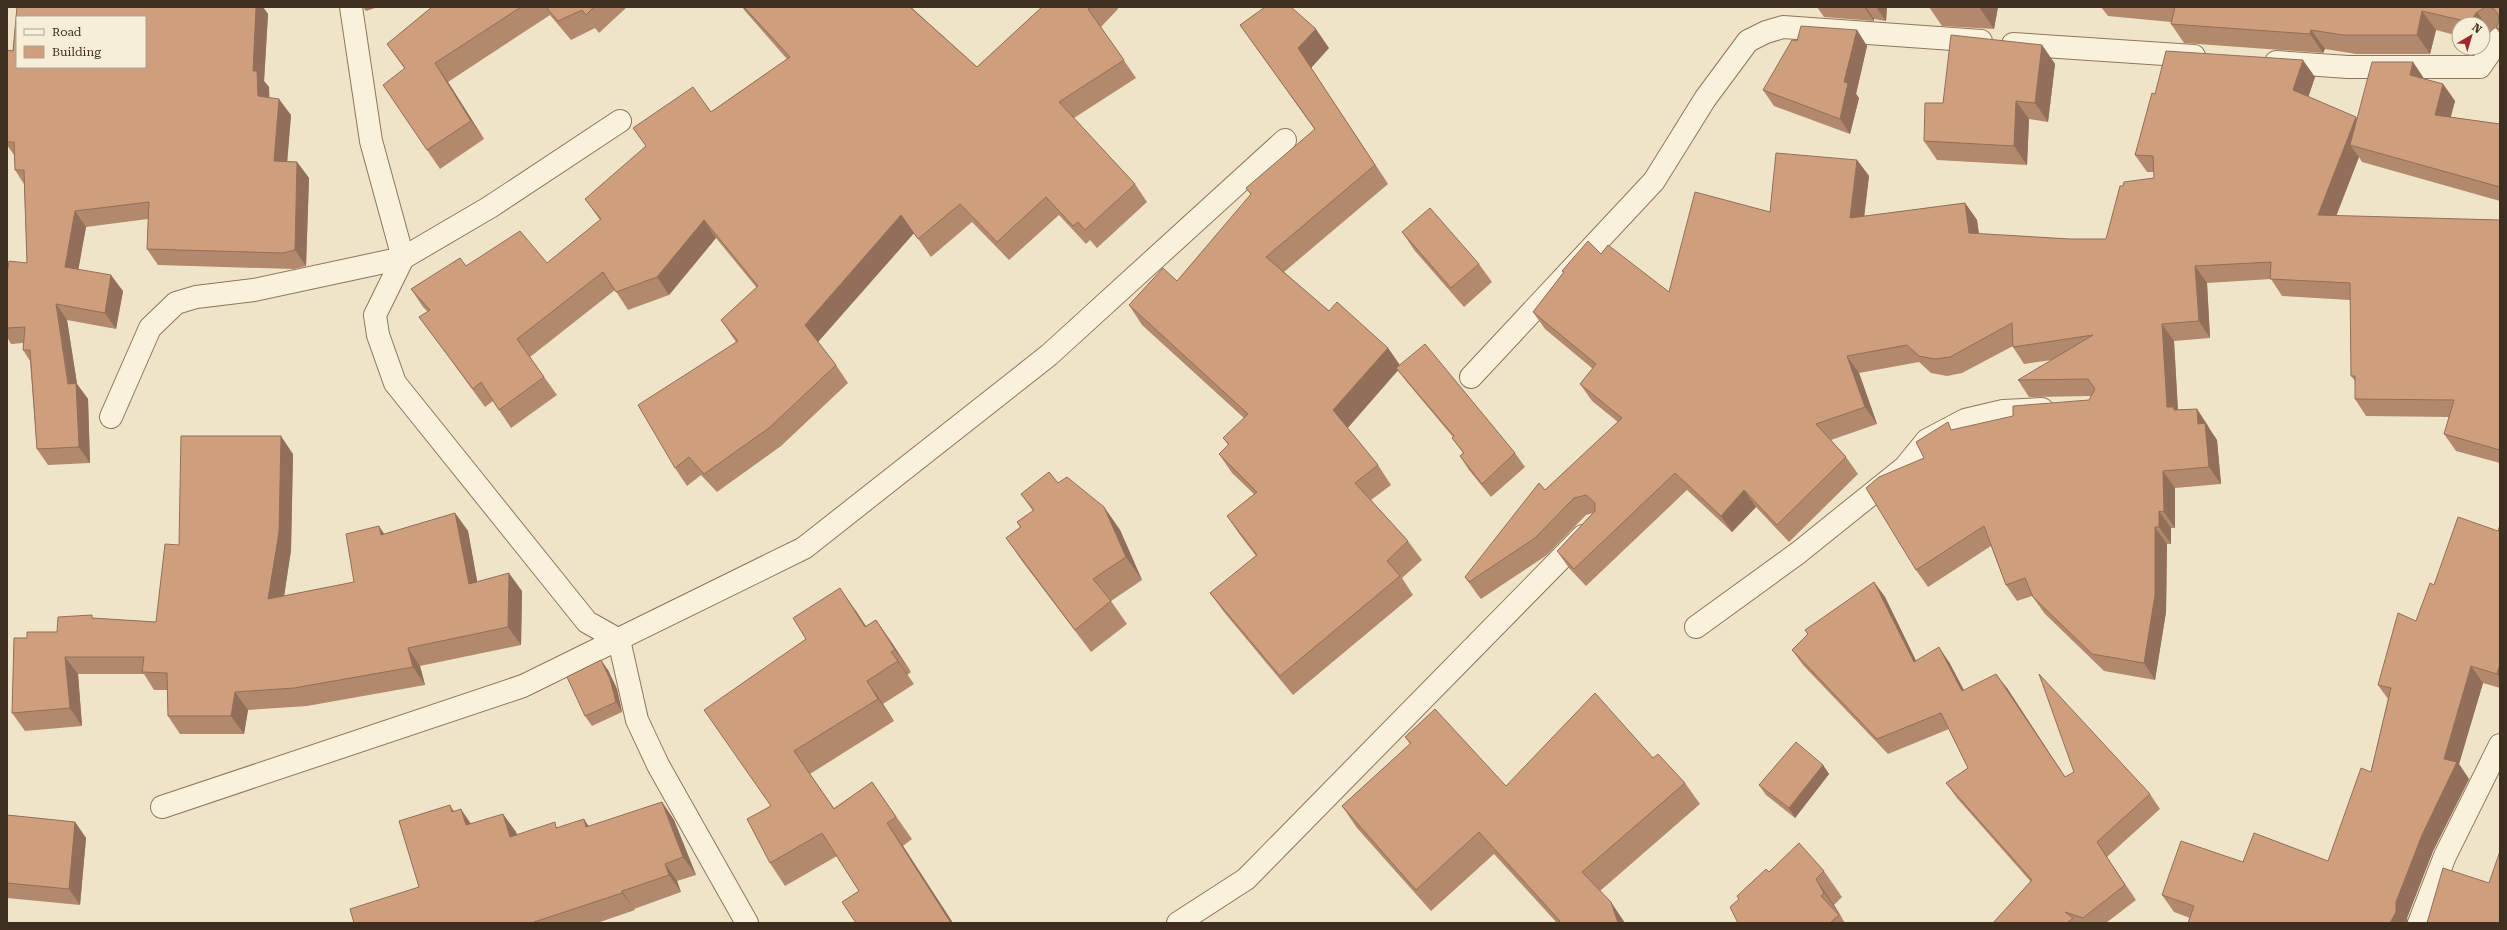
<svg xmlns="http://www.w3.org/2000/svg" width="2507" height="930" font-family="'Roboto Serif',serif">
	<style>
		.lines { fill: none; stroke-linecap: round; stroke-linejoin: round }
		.minor-casing { stroke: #8d765c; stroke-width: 24 }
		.minor { stroke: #faf1dc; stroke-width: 22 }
		.wall { fill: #b2896c }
		.shaded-wall { fill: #916f58 }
		.building { fill: #cf9f7d; stroke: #916f58; fill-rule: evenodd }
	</style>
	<rect width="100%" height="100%" fill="#f0e4c8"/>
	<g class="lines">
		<g class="minor-casing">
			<g id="minor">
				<polyline points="351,7 371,141 403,258 375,315 378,335 395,383 587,622 619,640 637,720 658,765 747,923"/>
				<polyline points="2013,44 2194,56"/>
				<polyline points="2276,62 2348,67 2480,67 2500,38"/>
				<polyline points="1471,377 1654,181 1705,99 1748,41 1766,32 1783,27 1981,41"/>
				<polyline points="111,417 150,328 176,303 196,297 254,290 403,258 490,207 620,121"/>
				<polyline points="1696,627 1798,553 1905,467 1927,440 1965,420 2003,411 2042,409"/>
				<polyline points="162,807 523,686 804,548 1049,355 1285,140"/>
				<polyline points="1178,923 1246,879 1583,536"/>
				<polyline points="2419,923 2445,856 2500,745"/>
			</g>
		</g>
		<use href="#minor" class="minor"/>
	</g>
	<g class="wall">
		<polygon points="17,7 263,7 268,14 264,81 269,87 269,97 291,115 287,161 297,162 309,178 306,266 294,269 158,265 147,249 148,219 86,227 78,269 123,291 116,329 67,320 77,384 88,399 90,463 48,465 37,449 30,361 23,350 23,343 11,344 7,337 7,273 27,263 24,184 15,170 14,155 7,145 7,50 13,51"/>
		<polygon points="363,7 378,7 366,11"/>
		<polygon points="432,7 627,7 599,33 595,28 571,40 550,15 448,82 484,139 440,169 427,150 404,68 387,44"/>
		<polygon points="742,7 911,7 977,67 1042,7 1117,7 1118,9 1101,27 1136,78 1074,118 1135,184 1147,202 1097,248 1090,240 1086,244 1059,215 1009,260 972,222 931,257 914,233 818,342 836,365 848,383 781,446 717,492 701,475 687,486 675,468 736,342 721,320 757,288 716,238 669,295 628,310 615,290 530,357 557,395 511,428 493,401 485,407 432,334 419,317 428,312 423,307 411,289 466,266 547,263 600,220 585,199 787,59 745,11"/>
		<polygon points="1817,7 1887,7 1886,21 1874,19 1874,21 1824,17"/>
		<polygon points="1929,7 1998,7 1994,29 1942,26"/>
		<polygon points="2101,7 2500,7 2500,34 2496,28 2490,31 2483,24 2459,24 2459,36 2436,30 2430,54 2356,54 2325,49 2323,53 2184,43 2171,24 2171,22 2108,16"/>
		<polygon points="1287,8 1329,48 1311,68 1388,184 1284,272 1329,311 1388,348 1400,365 1515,453 1525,467 1491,497 1469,470 1460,456 1463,453 1452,438 1453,437 1406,381 1398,370 1347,428 1378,465 1391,485 1371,500 1408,541 1422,560 1402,578 1413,595 1293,695 1224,612 1210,593 1256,556 1240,535 1227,516 1254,494 1232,473 1219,454 1228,445 1223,438 1244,418 1142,325 1129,305 1177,281 1251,195 1246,188 1315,130 1240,25"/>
		<polygon points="1857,30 1867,46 1856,94 1859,98 1850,134 1774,106 1763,90 1797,41"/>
		<polygon points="2042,45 2055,64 2048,122 2029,119 2027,165 1937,160 1924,141 1943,103"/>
		<polygon points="2413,62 2424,79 2443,84 2455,101 2451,117 2500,124 2500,201 2362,162 2359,157 2336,216 2500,220 2500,463 2456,451 2444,434 2449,417 2366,416 2355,399 2355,381 2351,376 2350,300 2282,296 2271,279 2207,283 2210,338 2174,341 2178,410 2197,409 2208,426 2209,428 2217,440 2221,484 2175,488 2175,528 2171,528 2171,544 2167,544 2166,612 2155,680 2104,671 2045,614 2032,596 2017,601 2006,585 1991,546 1928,587 1916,570 1924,458 1953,430 2089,400 2091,396 2029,397 2018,380 2052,360 2024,364 2013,347 2013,346 1962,373 1947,376 1931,373 1919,362 1859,373 1877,424 1831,440 1846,457 1858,474 1789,542 1756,507 1732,532 1687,490 1586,586 1569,568 1557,551 1593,513 1586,515 1547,555 1481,599 1477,594 1465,577 1545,490 1618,422 1592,401 1580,384 1593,369 1545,329 1533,312 1563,273 1562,271 1601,254 1669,292 1770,212 1857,160 1869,176 1864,216 1965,203 1977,220 1979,234 2070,239 2106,239 2123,186 2154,178 2154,172 2147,172 2135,155 2155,94 2315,77 2308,97 2356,117 2357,119"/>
		<polygon points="1402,232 1479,264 1492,282 1464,307 1415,251"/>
		<polygon points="293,454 291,550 284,596 354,582 384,534 455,513 468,531 477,582 522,591 521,645 420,666 425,685 307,706 248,710 244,734 180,734 168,716 167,690 154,690 144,674 78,674 82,726 25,731 12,713 27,638 57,632 94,618 156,622 179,545"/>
		<polygon points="1058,483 1104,507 1120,530 1142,580 1111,601 1127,624 1091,652 1022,561 1006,538 1020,527 1017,522 1033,511 1021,494"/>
		<polygon points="2500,525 2500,688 2483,683 2459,764 2469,779 2433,851 2407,918 2408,923 2188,923 2190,918 2174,912 2162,895 2243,862 2328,861 2371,772 2388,699 2378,685 2416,621 2434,585 2498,531"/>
		<polygon points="1874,582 1885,597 1916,661 1949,662 1964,690 2007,688 2065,777 2150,794 2160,809 2107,857 2136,900 2106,923 1993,923 2031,882 1957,798 1946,783 1968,768 1949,729 1888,754 1803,665 1792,650"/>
		<polygon points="856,611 866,626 876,620 892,643 911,672 907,675 914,684 883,704 894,721 810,774 834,808 872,782 912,839 903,846 953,923 856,923 859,891 837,856 785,886 770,863 771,806 806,639"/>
		<polygon points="608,670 617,689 622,712 592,726 585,716"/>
		<polygon points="1405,737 1506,786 1653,758 1685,783 1700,804 1600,891 1625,923 1557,923 1494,854 1431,911 1357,828 1342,806 1410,744"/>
		<polygon points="1823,765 1829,774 1795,818 1766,795 1759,785"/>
		<polygon points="662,802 674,820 696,875 677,881 681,892 634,909 635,910 597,923 354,923 419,887 450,805 454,811 471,824 503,814 516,832 517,835 558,827 589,827"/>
		<polygon points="7,815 75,822 86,838 80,905 7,898"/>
		<polygon points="1824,871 1842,897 1834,905 1845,923 1738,923 1739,899 1737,896 1769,872"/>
	</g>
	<g class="shaded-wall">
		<polygon points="255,7 263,7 268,14 264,81 269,87 270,112 258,96 253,71"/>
		<polygon points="1864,7 1866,7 1874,19 1874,21"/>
		<polygon points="1876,7 1887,7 1886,21"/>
		<polygon points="1979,7 1998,7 1994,29"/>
		<polygon points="2422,11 2436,30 2430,54 2417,35"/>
		<polygon points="2477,12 2490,31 2483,41 2483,24 2471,24 2469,22"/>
		<polygon points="1316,29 1329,48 1311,68 1388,184 1375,165 1298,48"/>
		<polygon points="1857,30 1867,46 1856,94 1859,98 1850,134 1840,119 1844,82"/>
		<polygon points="2311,30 2325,49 2323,53 2310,34"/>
		<polygon points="2042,45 2055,64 2048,122 2035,103"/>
		<polygon points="2303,60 2315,77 2305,107 2293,90"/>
		<polygon points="2413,62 2425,80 2410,75"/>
		<polygon points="435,63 448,82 484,139 471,121"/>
		<polygon points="2443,84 2455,101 2446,132 2435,115"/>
		<polygon points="279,99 291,115 286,177 274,161"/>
		<polygon points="2016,101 2029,119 2027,165 2014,146"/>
		<polygon points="2356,117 2368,134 2350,145 2359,157 2330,232 2318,215"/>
		<polygon points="1857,160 1869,176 1862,235 1850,218"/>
		<polygon points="297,162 309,178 306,266 295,250"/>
		<polygon points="1965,203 1977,220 1981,250 1969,233"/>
		<polygon points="75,211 86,227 76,283 65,267"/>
		<polygon points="901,215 914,233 817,343 805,325"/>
		<polygon points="704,220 716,238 669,295 657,277"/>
		<polygon points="2195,266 2207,283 2210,338 2199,321"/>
		<polygon points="111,275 123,291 116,329 105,313"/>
		<polygon points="56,304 67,320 77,384 88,399 90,463 79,447"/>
		<polygon points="2162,324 2174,341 2178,413 2167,407"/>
		<polygon points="1388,348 1401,367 1346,430 1333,410"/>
		<polygon points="1847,356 1859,373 1877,424 1865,407"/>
		<polygon points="2197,409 2208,426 2209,428 2217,440 2221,484 2209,467 2198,424"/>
		<polygon points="281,436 293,454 291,550 281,617 268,599"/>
		<polygon points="2163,471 2175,488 2175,528 2164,512"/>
		<polygon points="1744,490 1756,507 1732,532 1721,516"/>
		<polygon points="1104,507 1120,530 1142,580 1126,557"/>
		<polygon points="2159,511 2171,528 2171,544 2159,527"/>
		<polygon points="455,513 468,531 481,602 469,584"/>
		<polygon points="379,526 391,544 381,535"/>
		<polygon points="2155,527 2167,544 2166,612 2155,680 2144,663"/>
		<polygon points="509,573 522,591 521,645 508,627"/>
		<polygon points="1874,582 1885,597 1924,677 1914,662"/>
		<polygon points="840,588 856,611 881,650 865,627"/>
		<polygon points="876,620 892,643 911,672 895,650"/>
		<polygon points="1939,647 1949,662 1972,706 1962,691"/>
		<polygon points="408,648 420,666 425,685 413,667"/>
		<polygon points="891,652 907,675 914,684 898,661"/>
		<polygon points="65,657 78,674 82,726 70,708"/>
		<polygon points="601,660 608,670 617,689 622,712 616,702"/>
		<polygon points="2500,664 2500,679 2497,674"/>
		<polygon points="2471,666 2483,683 2459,764 2469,779 2433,851 2407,918 2408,923 2390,923 2396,902 2444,759"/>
		<polygon points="1996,674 2007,688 2075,792 2065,777"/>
		<polygon points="867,681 883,704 894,721 878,699"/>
		<polygon points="235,692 248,710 244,734 231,716"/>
		<polygon points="1823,765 1829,774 1795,818 1789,808"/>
		<polygon points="662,802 674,820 696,875 683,857"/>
		<polygon points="461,809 473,827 466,825"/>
		<polygon points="503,814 516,832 523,855 510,837"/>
		<polygon points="584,819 596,837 586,827"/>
		<polygon points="75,822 86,838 80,905 69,889"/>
		<polygon points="887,823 903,846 953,923 951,923"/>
		<polygon points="665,864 677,881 681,892 669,875"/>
		<polygon points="1816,879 1834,905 1843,919 1824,893"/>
		<polygon points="622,891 634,909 635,910 622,893"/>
		<polygon points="1611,902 1625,923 1618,923"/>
	</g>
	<g class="building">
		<path d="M 17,7 L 256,7 L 253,71 L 257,71 L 258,96 L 279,99 L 274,161 L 297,162 L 295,250 L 283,253 L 147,249 L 149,202 L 75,211 L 65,267 L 111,275 L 105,313 L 56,304 L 68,384 L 76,383 L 79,447 L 37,449 L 30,350 L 23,350 L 25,327 L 7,328 L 7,273 L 9,261 L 27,263 L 24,170 L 15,170 L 14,142 L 7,142 L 7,50 L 13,51 ZM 17,17 L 145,17 L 145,67 L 17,67 Z"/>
		<polygon points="432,7 521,7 435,63 471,121 427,150 383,85 405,68 387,44"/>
		<polygon points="546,7 594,7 586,15 582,10 558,21"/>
		<polygon points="744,7 910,7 977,67 1042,7 1091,7 1088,9 1124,60 1059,102 1135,184 1085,230 1078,222 1073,226 1046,197 997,242 960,204 918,239 901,215 805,325 836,365 769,428 704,474 689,457 675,468 638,405 738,341 721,320 758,286 704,220 657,277 616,292 603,272 517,339 544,377 499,410 481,382 473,389 419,317 430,310 411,289 460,258 466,266 520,231 547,263 601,219 585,199 646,146 633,128 693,87 711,112 790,57"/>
		<polygon points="1265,7 1286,7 1287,8 1288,7 1291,7 1316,29 1298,48 1375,165 1266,257 1329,311 1337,302 1388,348 1333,410 1378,465 1355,483 1408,541 1387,561 1400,576 1280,676 1210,593 1257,555 1227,516 1257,492 1219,454 1229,444 1223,438 1248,414 1129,305 1163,268 1177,281 1251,194 1246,188 1315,129 1240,25"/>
		<polygon points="2175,7 2486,7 2477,12 2469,22 2422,11 2417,35 2343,35 2311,30 2310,34 2171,24"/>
		<polygon points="2489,7 2500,7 2500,29 2496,28 2499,20 2498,14 2494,9"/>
		<polygon points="1801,26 1857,30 1844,82 1848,83 1840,119 1763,90 1792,40 1797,41"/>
		<polygon points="1951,35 2042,45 2035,103 2016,101 2014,146 1924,141 1925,103 1943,103"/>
		<polygon points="2166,51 2303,60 2293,90 2356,117 2318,215 2500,220 2500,450 2444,434 2454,400 2355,399 2355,376 2351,376 2350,283 2270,279 2271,262 2195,266 2199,321 2162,324 2167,407 2174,407 2174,410 2197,409 2198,424 2205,423 2209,467 2163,471 2164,512 2159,511 2159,527 2155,527 2155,595 2144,663 2092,654 2033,597 2025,578 2006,585 1984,526 1916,570 1866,488 1879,477 1924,458 1916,442 1948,422 1951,430 2013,416 2013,406 2089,400 2095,389 2088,379 2018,380 2093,335 2013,347 2012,323 1950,357 1935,359 1919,356 1907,345 1847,356 1865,407 1816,424 1846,457 1777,525 1744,490 1721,516 1675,473 1574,569 1557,551 1595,511 1595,503 1586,495 1574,498 1535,538 1469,582 1465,577 1539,483 1545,490 1622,418 1580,384 1596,364 1533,312 1564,272 1562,271 1588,241 1601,254 1608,245 1669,292 1695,192 1770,212 1776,153 1857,160 1850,218 1965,203 1969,233 2070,239 2106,239 2120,186 2123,186 2124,182 2154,178 2153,156 2135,155 2152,93 2155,94"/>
		<polygon points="2372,62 2413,62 2410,75 2443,84 2435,115 2500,124 2500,187 2350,145"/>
		<polygon points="1430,208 1479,264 1451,288 1402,232"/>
		<polygon points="1425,344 1515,453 1482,484 1460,456 1464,453 1452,438 1454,436 1396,368"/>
		<polygon points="181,436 281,436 279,532 268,599 354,582 346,534 379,526 381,535 455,513 469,584 509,573 508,627 408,648 413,667 294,688 235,692 231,716 168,716 167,673 142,672 144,657 65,657 70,708 12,713 14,638 27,638 27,632 57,632 58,617 92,615 92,618 156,622 165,544 179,545"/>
		<polygon points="1049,472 1058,483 1067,477 1104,507 1126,557 1093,579 1111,601 1075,630 1006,538 1021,527 1017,522 1034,510 1021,494"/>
		<polygon points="2458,517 2498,531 2500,525 2500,664 2497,674 2471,666 2444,759 2457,762 2422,835 2396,902 2396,912 2390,923 2188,923 2194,906 2162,895 2181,841 2243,862 2254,833 2328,861 2361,768 2371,772 2391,688 2378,685 2398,613 2416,621 2430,583 2434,585"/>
		<polygon points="1874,582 1914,662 1939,647 1962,691 1996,674 2065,777 2074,772 2039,674 2150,794 2097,842 2125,885 2083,918 2065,912 2073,918 2067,923 1993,923 2032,880 1946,783 1968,768 1941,713 1877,739 1792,650 1808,634 1805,630"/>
		<polygon points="840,588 865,627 876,620 895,650 891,652 898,661 867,681 878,699 794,751 834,809 872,782 896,817 887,823 951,923 856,923 842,902 859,891 822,833 770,863 747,819 771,806 704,710 806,639 793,618"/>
		<polygon points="601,660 610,679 616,702 585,716 567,677"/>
		<polygon points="1595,693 1653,758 1658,754 1685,783 1582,872 1611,902 1618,923 1558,923 1560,921 1479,832 1416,890 1342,806 1411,743 1405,737 1435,709 1506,786"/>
		<polygon points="1796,742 1823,765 1789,808 1759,785"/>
		<polygon points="662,802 683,857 665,864 669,875 622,891 622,893 534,922 535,923 354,923 350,909 419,887 399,821 450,805 452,812 461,809 466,825 503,814 510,837 555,822 556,828 584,819 586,827"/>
		<polygon points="7,815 75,822 69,889 7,883"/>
		<polygon points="1799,843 1824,871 1816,879 1824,893 1821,896 1839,915 1830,923 1738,923 1730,907 1739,899 1737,896 1766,869 1769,872"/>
		<polygon points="2500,851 2500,923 2427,923 2443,868 2489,883"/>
	</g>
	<rect width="2507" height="930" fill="none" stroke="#3d2e20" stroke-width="16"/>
	<rect x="16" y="16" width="130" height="52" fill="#f7eed8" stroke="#ada18e"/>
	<rect x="24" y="29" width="20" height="6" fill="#faf1dc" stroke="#ada18e"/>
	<text x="52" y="36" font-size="12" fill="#3d2e20">Road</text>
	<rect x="24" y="46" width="20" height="12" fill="#cf9f7d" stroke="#ada18e"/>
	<text x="52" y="56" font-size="12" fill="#3d2e20">Building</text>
	<g transform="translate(2471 36) rotate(38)"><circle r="19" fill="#f7eed8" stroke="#ada18e"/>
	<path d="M0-3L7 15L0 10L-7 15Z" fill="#9e2a2b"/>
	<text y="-6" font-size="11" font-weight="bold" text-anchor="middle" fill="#3d2e20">N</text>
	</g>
</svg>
